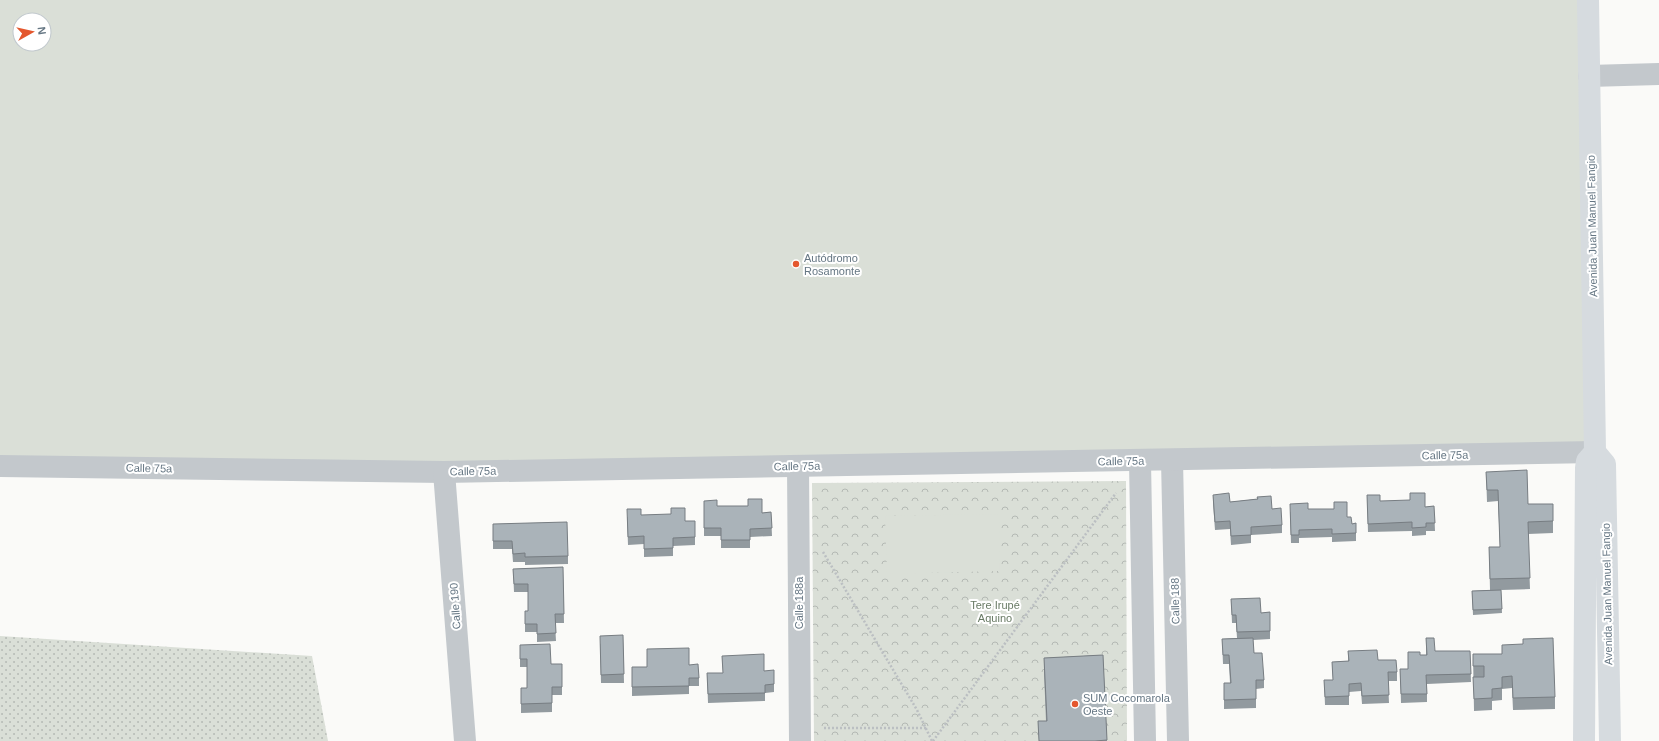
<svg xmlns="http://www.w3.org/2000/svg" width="1659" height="741" font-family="Helvetica,sans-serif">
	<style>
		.grass { fill: url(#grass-dots) }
		.forest { fill: url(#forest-crowns) }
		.pitch { fill: #dadfd7; fill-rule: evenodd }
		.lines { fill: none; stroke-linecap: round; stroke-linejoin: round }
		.path { stroke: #bbbfc2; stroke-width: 2.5; stroke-dasharray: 2 2; stroke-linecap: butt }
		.minor { stroke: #c3c8cc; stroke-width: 22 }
		.major { stroke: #d6dbdf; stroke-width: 22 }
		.wall { fill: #929a9f }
		.building { fill: #aab3b9; stroke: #777d82 }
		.poi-dot { fill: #e4572e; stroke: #fff; stroke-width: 1.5 }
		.labels { text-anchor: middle; stroke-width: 4; stroke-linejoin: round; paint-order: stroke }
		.street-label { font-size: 11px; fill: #657683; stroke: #fff }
		.poi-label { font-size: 11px; fill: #657683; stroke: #fff; text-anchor: start }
		.park-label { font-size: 11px; fill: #687a64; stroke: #fff }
	</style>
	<defs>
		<pattern id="grass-dots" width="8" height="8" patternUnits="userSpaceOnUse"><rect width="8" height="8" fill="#dadfd7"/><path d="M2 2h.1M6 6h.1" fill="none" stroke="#b4b9b4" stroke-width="1.8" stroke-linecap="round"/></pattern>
		<pattern id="forest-crowns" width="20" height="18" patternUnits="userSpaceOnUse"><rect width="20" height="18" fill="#dadfd7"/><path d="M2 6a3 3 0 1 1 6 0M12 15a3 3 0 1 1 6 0" fill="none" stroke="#b4b9b4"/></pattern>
	</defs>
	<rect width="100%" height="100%" fill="#fafaf8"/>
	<polygon class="grass" points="0,636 312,656 328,741 0,741"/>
	<polygon class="forest" points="1126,481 1127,741 814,741 812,483"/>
	<g class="pitch">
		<path d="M 0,0 L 1588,0 L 1595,452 L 0,472 ZM 20,20 L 44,20 L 44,44 L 20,44 Z"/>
		<polygon points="999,514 1000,571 887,574 885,516"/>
	</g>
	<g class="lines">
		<g class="path">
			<polyline points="823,552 917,710 932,741"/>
			<polyline points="824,728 926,728"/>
			<polyline points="933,741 1116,493"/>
		</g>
		<g class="minor">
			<polyline points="1589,76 1659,74"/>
			<polyline points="1172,460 1178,741"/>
			<polyline points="1140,461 1145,741"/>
			<polyline points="0,466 444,472 1595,452"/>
			<polyline points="798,466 800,741"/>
			<polyline points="444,472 465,741"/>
		</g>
		<g class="major">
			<polyline points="1588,0 1595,452 1605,464 1610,741"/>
			<polyline points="1584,741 1586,468 1587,461 1595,452"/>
		</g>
	</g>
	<g class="wall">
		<polygon points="1486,472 1528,504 1553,504 1553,533 1528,534 1530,589 1501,590 1502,613 1473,615 1472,591 1490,590 1489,547 1500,547 1498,501 1487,502"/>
		<polygon points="1213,495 1230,502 1257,499 1257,497 1272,509 1282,525 1282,533 1251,535 1251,543 1231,545 1230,529 1215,530 1213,503"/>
		<polygon points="1367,495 1380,501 1425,507 1434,506 1435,531 1426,531 1426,535 1412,536 1412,531 1368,532"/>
		<polygon points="1334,502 1347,517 1352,524 1356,523 1356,541 1332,542 1332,537 1299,538 1299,543 1291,543 1290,512 1308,509 1334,509"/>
		<polygon points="717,506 762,513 771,512 772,536 750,537 750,548 721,548 721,536 704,536 704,509"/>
		<polygon points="641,515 685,521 695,521 695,545 673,546 673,556 644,557 644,544 628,545 627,517"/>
		<polygon points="493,524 568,556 568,564 525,565 525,562 513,562 512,549 493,549"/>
		<polygon points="563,567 564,623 555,623 556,641 537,642 537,632 525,632 525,611 528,611 528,592 514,592 513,569"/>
		<polygon points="1231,599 1261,613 1270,612 1270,639 1253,640 1254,653 1264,680 1264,688 1256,689 1256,708 1224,709 1224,683 1230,683 1229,664 1223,664 1222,639 1237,638 1236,623 1232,623"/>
		<polygon points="623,635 624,683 601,683 600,644"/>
		<polygon points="1426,638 1435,651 1470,651 1471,682 1427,684 1427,702 1401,703 1400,669 1408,669 1408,652 1420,655 1426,655"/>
		<polygon points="520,645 551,664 562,664 562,695 552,695 552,712 521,713 521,688 527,688 527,667 520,667"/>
		<polygon points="1502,645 1555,697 1555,709 1513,710 1512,688 1502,689 1502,700 1492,701 1492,710 1474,711 1473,654 1502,654"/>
		<polygon points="647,649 689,665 699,678 699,686 689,686 689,694 632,696 632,667 647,667"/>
		<polygon points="1348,651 1378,660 1397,672 1397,681 1388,681 1389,703 1362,704 1361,691 1349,692 1349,705 1325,705 1324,680 1333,680 1332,662 1348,661"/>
		<polygon points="1103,655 1107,741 1039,741 1038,721 1046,721 1044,672 1044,658"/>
		<polygon points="722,656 764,671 774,684 774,692 765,693 765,701 708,703 707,673 723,673"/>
	</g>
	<g class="building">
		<polygon points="1527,470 1528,504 1553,504 1553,521 1528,522 1530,578 1490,579 1489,547 1500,547 1498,490 1487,490 1486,472"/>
		<polygon points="1229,493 1230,502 1258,499 1257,497 1271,496 1272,509 1281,508 1282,525 1251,527 1251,535 1231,536 1230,521 1215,522 1213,495"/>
		<polygon points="1410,493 1425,493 1425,507 1434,506 1435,523 1426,523 1426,527 1412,528 1412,522 1368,524 1367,495 1380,495 1380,501 1410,500"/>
		<polygon points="748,499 762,499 762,513 771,512 772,528 750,529 750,540 721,540 721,528 704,528 704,501 717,500 717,506 748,506"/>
		<polygon points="1334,502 1347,502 1347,517 1351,517 1352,524 1356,523 1356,533 1332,534 1332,529 1299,530 1299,535 1291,535 1290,504 1308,503 1308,509 1334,509"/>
		<polygon points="671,508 685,508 685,521 695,521 695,537 673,538 673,548 644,549 644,536 628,537 627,509 641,509 641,515 671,514"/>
		<polygon points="567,522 568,556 525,557 525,553 513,554 512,541 493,541 493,524"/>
		<polygon points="563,567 564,614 555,614 556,633 537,634 537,624 525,624 525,611 528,611 528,584 514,584 513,569"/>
		<polygon points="1501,590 1502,609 1473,610 1472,591"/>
		<polygon points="1260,598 1261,613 1270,612 1270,631 1237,632 1236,615 1232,615 1231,599"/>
		<polygon points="623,635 624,674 601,675 600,636"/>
		<polygon points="1253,638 1254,653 1262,653 1264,680 1256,680 1256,699 1224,700 1224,683 1231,683 1229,655 1223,655 1222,639"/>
		<polygon points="1426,638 1434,638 1435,651 1470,651 1471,674 1426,675 1427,694 1401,694 1400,669 1408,669 1408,652 1420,652 1420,655 1427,655"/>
		<polygon points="1553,638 1555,697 1513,698 1512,676 1502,677 1502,688 1492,689 1492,698 1474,699 1473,677 1484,677 1484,666 1473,666 1473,654 1502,654 1502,645 1523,644 1523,639"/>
		<polygon points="550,644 551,664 562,664 562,687 552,687 552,703 521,704 521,688 527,688 527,659 520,659 520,645"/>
		<polygon points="689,648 689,665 698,664 699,678 689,678 689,686 632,687 632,667 647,667 647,649"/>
		<polygon points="1377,650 1378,660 1396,660 1397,672 1388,672 1389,695 1362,696 1361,683 1349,684 1349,696 1325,697 1324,680 1333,680 1332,662 1349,661 1348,651"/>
		<polygon points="764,654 764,671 774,670 774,684 765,685 765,693 708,694 707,673 723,673 722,656"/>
		<polygon points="1103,655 1107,740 1095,741 1039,741 1038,721 1047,721 1044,658"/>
	</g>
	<g class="poi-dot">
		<circle cx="796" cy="264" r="4"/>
		<circle cx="1075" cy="704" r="4"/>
	</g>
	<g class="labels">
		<g class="street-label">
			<text transform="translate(1592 226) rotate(-91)" y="4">Avenida Juan Manuel Fangio</text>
			<text transform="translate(1445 455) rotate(-1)" y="4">Calle 75a</text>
			<text transform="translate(1121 461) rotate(-1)" y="4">Calle 75a</text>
			<text transform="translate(797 466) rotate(-1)" y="4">Calle 75a</text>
			<text transform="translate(149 468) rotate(1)" y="4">Calle 75a</text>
			<text transform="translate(473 471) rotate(-1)" y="4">Calle 75a</text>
			<text transform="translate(1607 594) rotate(-91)" y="4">Avenida Juan Manuel Fangio</text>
			<text transform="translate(1175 601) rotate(-91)" y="4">Calle 188</text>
			<text transform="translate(799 603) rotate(-90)" y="4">Calle 188a</text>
			<text transform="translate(455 606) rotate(-94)" y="4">Calle 190</text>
		</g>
		<g class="poi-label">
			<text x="804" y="262">Autódromo<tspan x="804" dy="13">Rosamonte</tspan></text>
			<text x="1083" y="702">SUM Cocomarola<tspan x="1083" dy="13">Oeste</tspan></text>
		</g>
		<g class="park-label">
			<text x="995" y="609">Tere Irupé<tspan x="995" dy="13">Aquino</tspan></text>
		</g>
	</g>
	<g transform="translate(32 32) rotate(82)"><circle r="19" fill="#ffffff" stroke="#c1c8cd"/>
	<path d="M0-3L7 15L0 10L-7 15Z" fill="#e4572e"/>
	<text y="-6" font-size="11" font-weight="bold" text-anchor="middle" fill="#657683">N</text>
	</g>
</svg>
